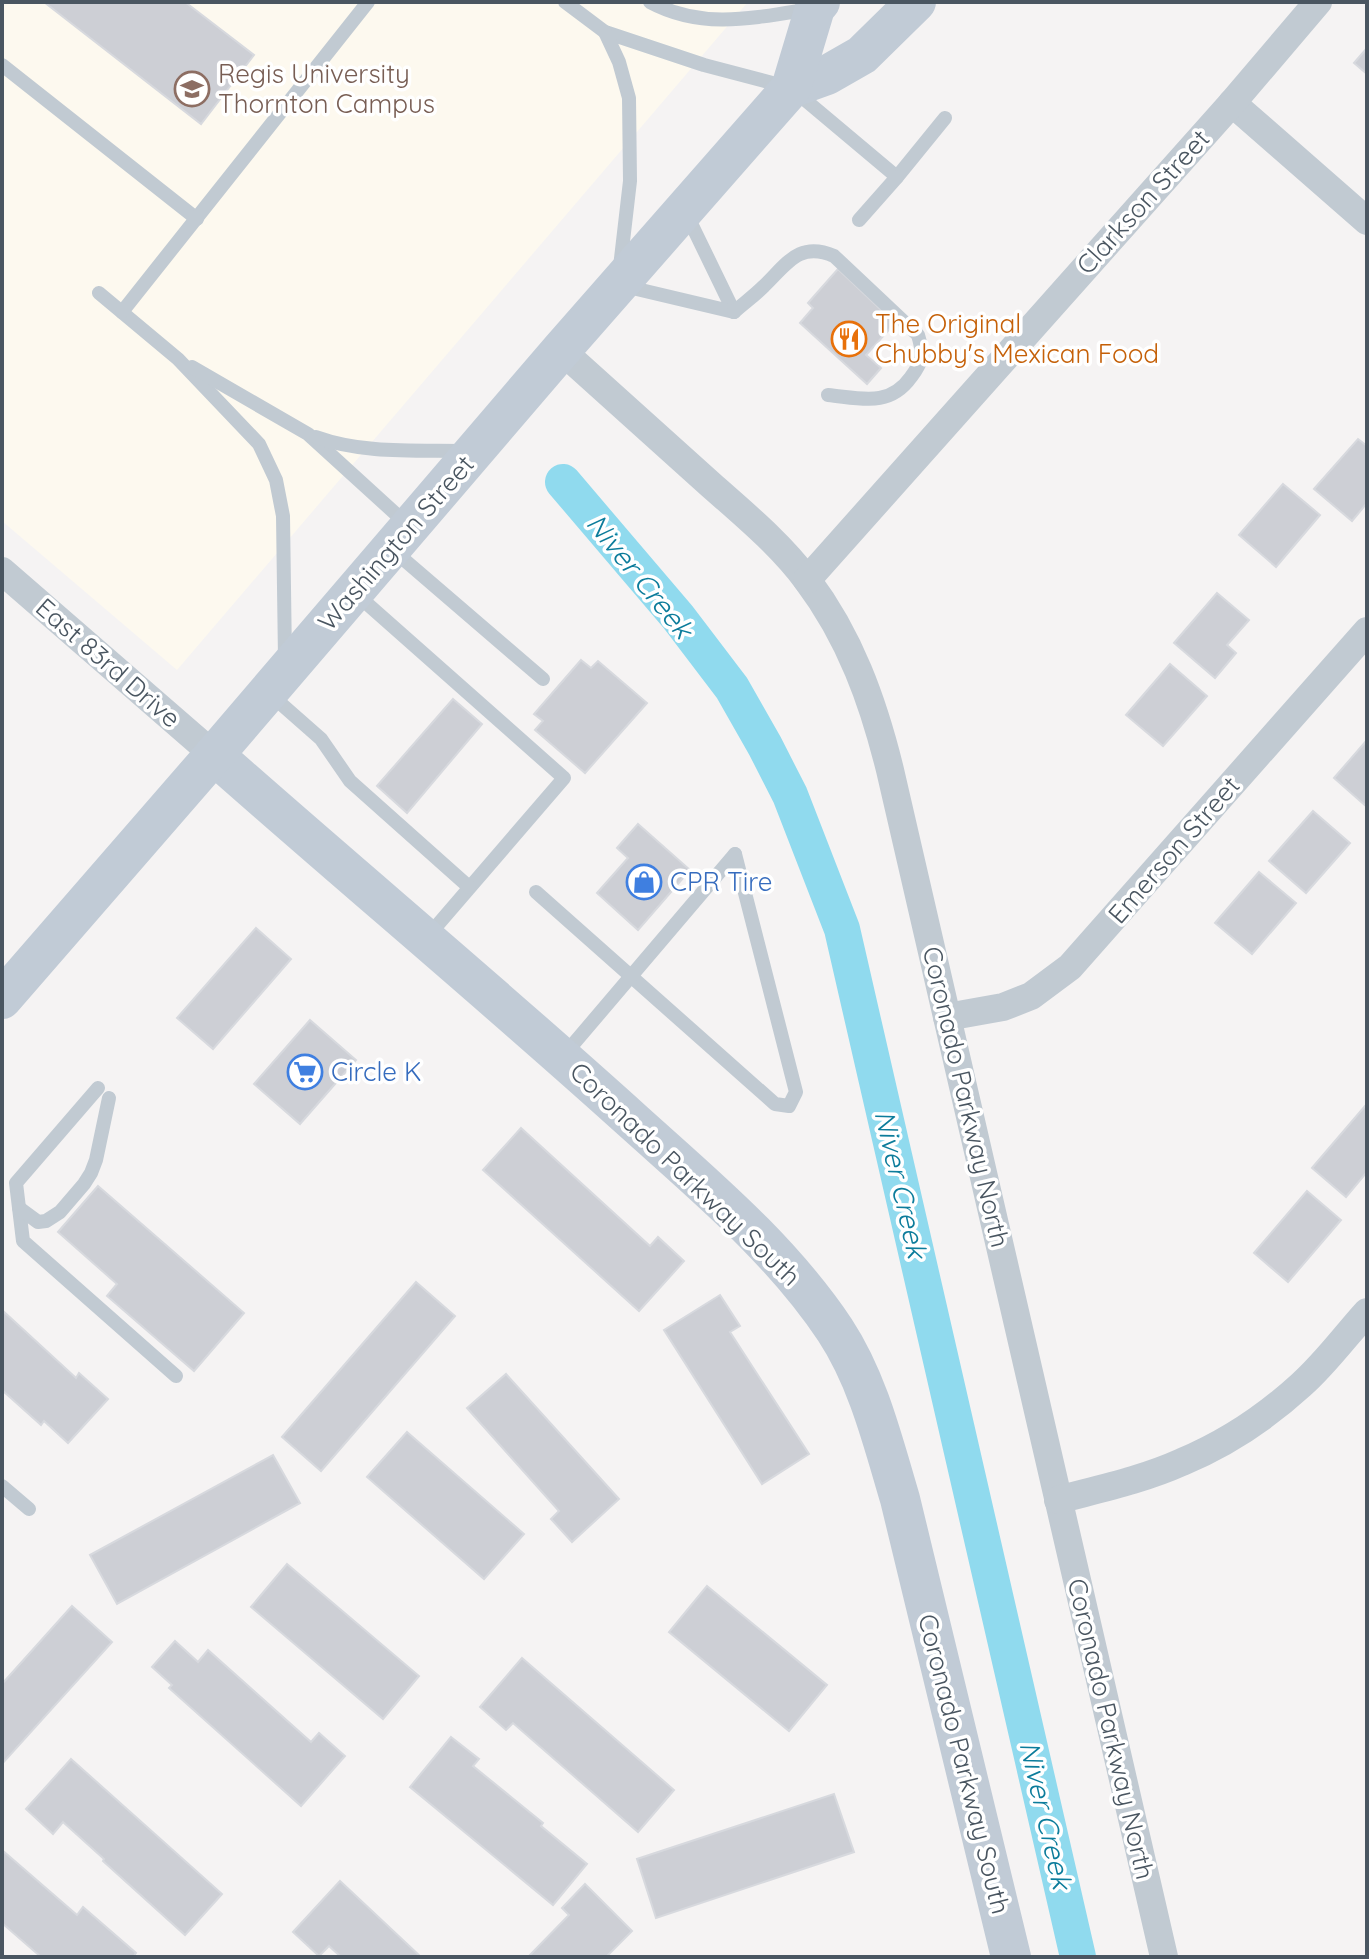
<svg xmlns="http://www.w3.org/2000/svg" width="1369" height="1959" font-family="Quicksand,sans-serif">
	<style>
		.commercial { fill: #fdf9ef }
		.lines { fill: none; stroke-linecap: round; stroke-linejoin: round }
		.canal { stroke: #90daee; stroke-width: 36 }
		.building { fill: #cdcfd5; stroke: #d7d9de; stroke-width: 2 }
		.lane { stroke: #c1cad2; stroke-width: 14 }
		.street { stroke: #c1cad2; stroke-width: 28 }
		.secondary { stroke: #c1cbd6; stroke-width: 40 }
		.labels { text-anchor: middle; stroke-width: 7; stroke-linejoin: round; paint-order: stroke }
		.education-label { font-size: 26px; fill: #785e54; stroke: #fff; text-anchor: start }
		.street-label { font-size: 26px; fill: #4a5661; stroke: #fff }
		.food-label { font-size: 26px; fill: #c56008; stroke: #fff; text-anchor: start }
		.shop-label { font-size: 26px; fill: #366cbe; stroke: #fff; text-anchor: start }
		.water-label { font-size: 28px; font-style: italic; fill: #0c7c9b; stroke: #fff }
	</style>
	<rect width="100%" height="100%" fill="#f5f3f3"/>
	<polygon class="commercial" points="2,2 748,2 177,670 2,521"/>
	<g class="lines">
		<polyline class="canal" points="563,482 678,617 732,688 765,746 790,795 842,929 1078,1957"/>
	</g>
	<g class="building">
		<polygon points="44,2 185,2 254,55 201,124"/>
		<polygon points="1367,48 1367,74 1354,63"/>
		<polygon points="838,269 895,323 866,355 881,368 867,384 800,323 813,308 808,303"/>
		<polygon points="1358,439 1367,446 1367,503 1352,521 1314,489"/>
		<polygon points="1283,484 1320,515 1276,567 1239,535"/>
		<polygon points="1217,593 1249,620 1227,645 1236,653 1215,678 1174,643"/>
		<polygon points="581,660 591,668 598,661 647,703 585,773 535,730 543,721 534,714"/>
		<polygon points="1170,664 1207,696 1163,746 1126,715"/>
		<polygon points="453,699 482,724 407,813 377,786"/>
		<polygon points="1367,740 1367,807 1334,778"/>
		<polygon points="1313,811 1350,843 1306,893 1269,861"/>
		<polygon points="638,824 690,870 638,930 597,893 628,858 617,848"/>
		<polygon points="1259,872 1296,903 1252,954 1215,923"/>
		<polygon points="256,928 291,959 213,1049 177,1018"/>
		<polygon points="310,1020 356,1060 300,1124 254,1084"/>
		<polygon points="1365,1106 1367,1107 1367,1172 1346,1197 1312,1168"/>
		<polygon points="521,1128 650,1246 658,1237 684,1261 639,1311 483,1170"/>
		<polygon points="98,1186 244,1313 194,1371 107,1296 117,1284 58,1232"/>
		<polygon points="1307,1191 1341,1220 1288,1282 1254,1253"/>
		<polygon points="416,1282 455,1316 321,1471 282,1437"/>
		<polygon points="720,1295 740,1326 730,1332 809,1454 762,1484 664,1330"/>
		<polygon points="2,1310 76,1378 79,1373 108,1399 68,1443 44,1421 41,1425 2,1390"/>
		<polygon points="506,1374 619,1499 572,1542 551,1519 559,1511 467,1408"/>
		<polygon points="407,1432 524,1534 484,1579 367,1477"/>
		<polygon points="273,1455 300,1503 117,1604 90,1555"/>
		<polygon points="287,1564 419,1676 383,1719 251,1607"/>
		<polygon points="707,1586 827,1685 789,1731 669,1632"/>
		<polygon points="72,1606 112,1642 2,1764 2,1684"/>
		<polygon points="175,1641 198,1662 208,1650 311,1742 319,1733 345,1756 301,1806 169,1688 172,1685 152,1667"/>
		<polygon points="522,1658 674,1790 638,1832 513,1723 506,1730 480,1707"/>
		<polygon points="451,1737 479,1759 473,1766 543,1823 541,1826 587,1864 553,1905 410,1787"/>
		<polygon points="71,1759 222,1894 185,1935 103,1861 104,1859 63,1822 53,1834 26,1809"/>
		<polygon points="834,1794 854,1852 656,1918 637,1859"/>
		<polygon points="2,1850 77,1915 83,1907 136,1953 133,1957 41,1957 2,1923"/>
		<polygon points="340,1881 421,1957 341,1957 329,1946 319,1956 293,1932"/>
		<polygon points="585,1884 632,1931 606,1957 528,1957 569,1915 562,1908"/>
	</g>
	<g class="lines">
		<g class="lane">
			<polyline points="565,2 605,32 704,65 791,88 897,177 945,118"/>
			<path d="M 650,2 C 702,30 754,18 810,9"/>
			<polyline points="605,32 619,62 629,98 630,181 620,267"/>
			<polyline points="2,65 197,219"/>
			<polyline points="685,211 734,312"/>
			<polyline points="859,220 897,177"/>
			<polyline points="624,286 734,312"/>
			<polyline points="99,293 178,359 259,444 276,480 283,516 285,659"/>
			<polyline points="122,312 368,2"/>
			<path d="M 734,312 C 744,303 754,296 764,286 C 787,264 799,241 834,256 L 918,335 C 924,355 923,361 911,377 C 889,408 860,398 828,395"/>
			<polyline points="192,367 308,434 409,526"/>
			<path d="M 316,437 C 363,454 415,450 465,451"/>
			<polyline points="394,551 543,679"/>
			<polyline points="355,593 564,778 428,936"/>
			<polyline points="271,695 321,739 350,781 469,887"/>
			<polyline points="536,892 775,1104 789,1106 796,1092 735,854"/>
			<polyline points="564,1055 735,854"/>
			<polyline points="98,1088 16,1183 23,1241 176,1376"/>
			<polyline points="19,1208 38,1222 46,1221 60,1212 84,1184 91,1173 96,1160 109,1098"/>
			<polyline points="2,1486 29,1509"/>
		</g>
		<g class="street">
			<polyline points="1232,103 1367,221"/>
			<path d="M 561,350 C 611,395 661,440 711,485 C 745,515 780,544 807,580 C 850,637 873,701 890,770 L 1164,1957"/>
			<polyline points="2,571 214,755"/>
			<polyline points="807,580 1232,103 1318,2"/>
			<polyline points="947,1017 1003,1007 1031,996 1070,967 1367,631"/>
			<path d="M 1058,1500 C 1099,1489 1142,1480 1182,1462 C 1225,1444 1266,1417 1301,1385 C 1325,1364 1346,1335 1367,1312"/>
		</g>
		<g class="secondary">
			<polyline points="791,88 827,75 862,55 916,2"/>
			<path d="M 214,755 C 353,878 496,997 634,1122 C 705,1186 781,1249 835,1330 C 868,1380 883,1442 900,1499 L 1011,1957"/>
			<polyline points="2,999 214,755 561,350 791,88 815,8 820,2"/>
		</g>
	</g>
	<defs>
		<g id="university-ring" transform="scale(1.8)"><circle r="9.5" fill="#fff" stroke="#8d6e63" stroke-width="1.5"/><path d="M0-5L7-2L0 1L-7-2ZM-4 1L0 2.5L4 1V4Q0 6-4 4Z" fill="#8d6e63"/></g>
		<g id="restaurant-ring" transform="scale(1.8)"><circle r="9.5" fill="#fff" stroke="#e8710a" stroke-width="1.5"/><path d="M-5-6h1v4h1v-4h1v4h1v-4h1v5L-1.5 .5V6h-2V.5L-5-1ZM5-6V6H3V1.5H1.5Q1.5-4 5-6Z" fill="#e8710a"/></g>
		<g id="shop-ring" transform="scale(1.8)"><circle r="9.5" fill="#fff" stroke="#3f7fe0" stroke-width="1.5"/><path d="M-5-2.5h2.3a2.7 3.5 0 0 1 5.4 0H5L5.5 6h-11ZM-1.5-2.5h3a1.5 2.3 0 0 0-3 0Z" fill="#3f7fe0"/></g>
		<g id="supermarket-ring" transform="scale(1.8)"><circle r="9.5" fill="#fff" stroke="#3f7fe0" stroke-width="1.5"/><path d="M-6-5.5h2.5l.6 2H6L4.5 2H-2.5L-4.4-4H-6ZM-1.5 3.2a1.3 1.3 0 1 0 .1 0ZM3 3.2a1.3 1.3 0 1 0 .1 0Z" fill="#3f7fe0"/></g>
	</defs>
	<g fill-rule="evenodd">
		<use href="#university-ring" x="192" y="89"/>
		<use href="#restaurant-ring" x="849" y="339"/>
		<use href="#shop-ring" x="644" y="882"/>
		<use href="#supermarket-ring" x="305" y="1072"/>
	</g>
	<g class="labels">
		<g class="education-label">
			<text x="218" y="83">Regis University<tspan x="218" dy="30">Thornton Campus</tspan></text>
		</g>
		<g class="street-label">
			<text transform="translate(1143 202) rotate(-48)" y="9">Clarkson Street</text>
			<text transform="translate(396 543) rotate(-49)" y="9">Washington Street</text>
			<text transform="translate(108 663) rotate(41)" y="9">East 83rd Drive</text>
			<text transform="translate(1174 850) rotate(-49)" y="9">Emerson Street</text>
			<text transform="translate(966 1097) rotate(77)" y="9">Coronado Parkway North</text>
			<text transform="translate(685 1174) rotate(44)" y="9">Coronado Parkway South</text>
			<text transform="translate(1111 1729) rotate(77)" y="9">Coronado Parkway North</text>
			<text transform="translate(964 1764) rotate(76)" y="9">Coronado Parkway South</text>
		</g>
		<g class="food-label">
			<text x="875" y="333">The Original<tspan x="875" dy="30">Chubby's Mexican Food</tspan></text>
		</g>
		<g class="shop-label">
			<text x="670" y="891">CPR Tire</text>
			<text x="331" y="1081">Circle K</text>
		</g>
		<g class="water-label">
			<text transform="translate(640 576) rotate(51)" y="10">Niver Creek</text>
			<text transform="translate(901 1184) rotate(77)" y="10">Niver Creek</text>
			<text transform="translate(1046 1815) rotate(77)" y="10">Niver Creek</text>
		</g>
	</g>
	<rect width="1369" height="1959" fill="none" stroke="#4a5661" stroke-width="8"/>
</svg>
